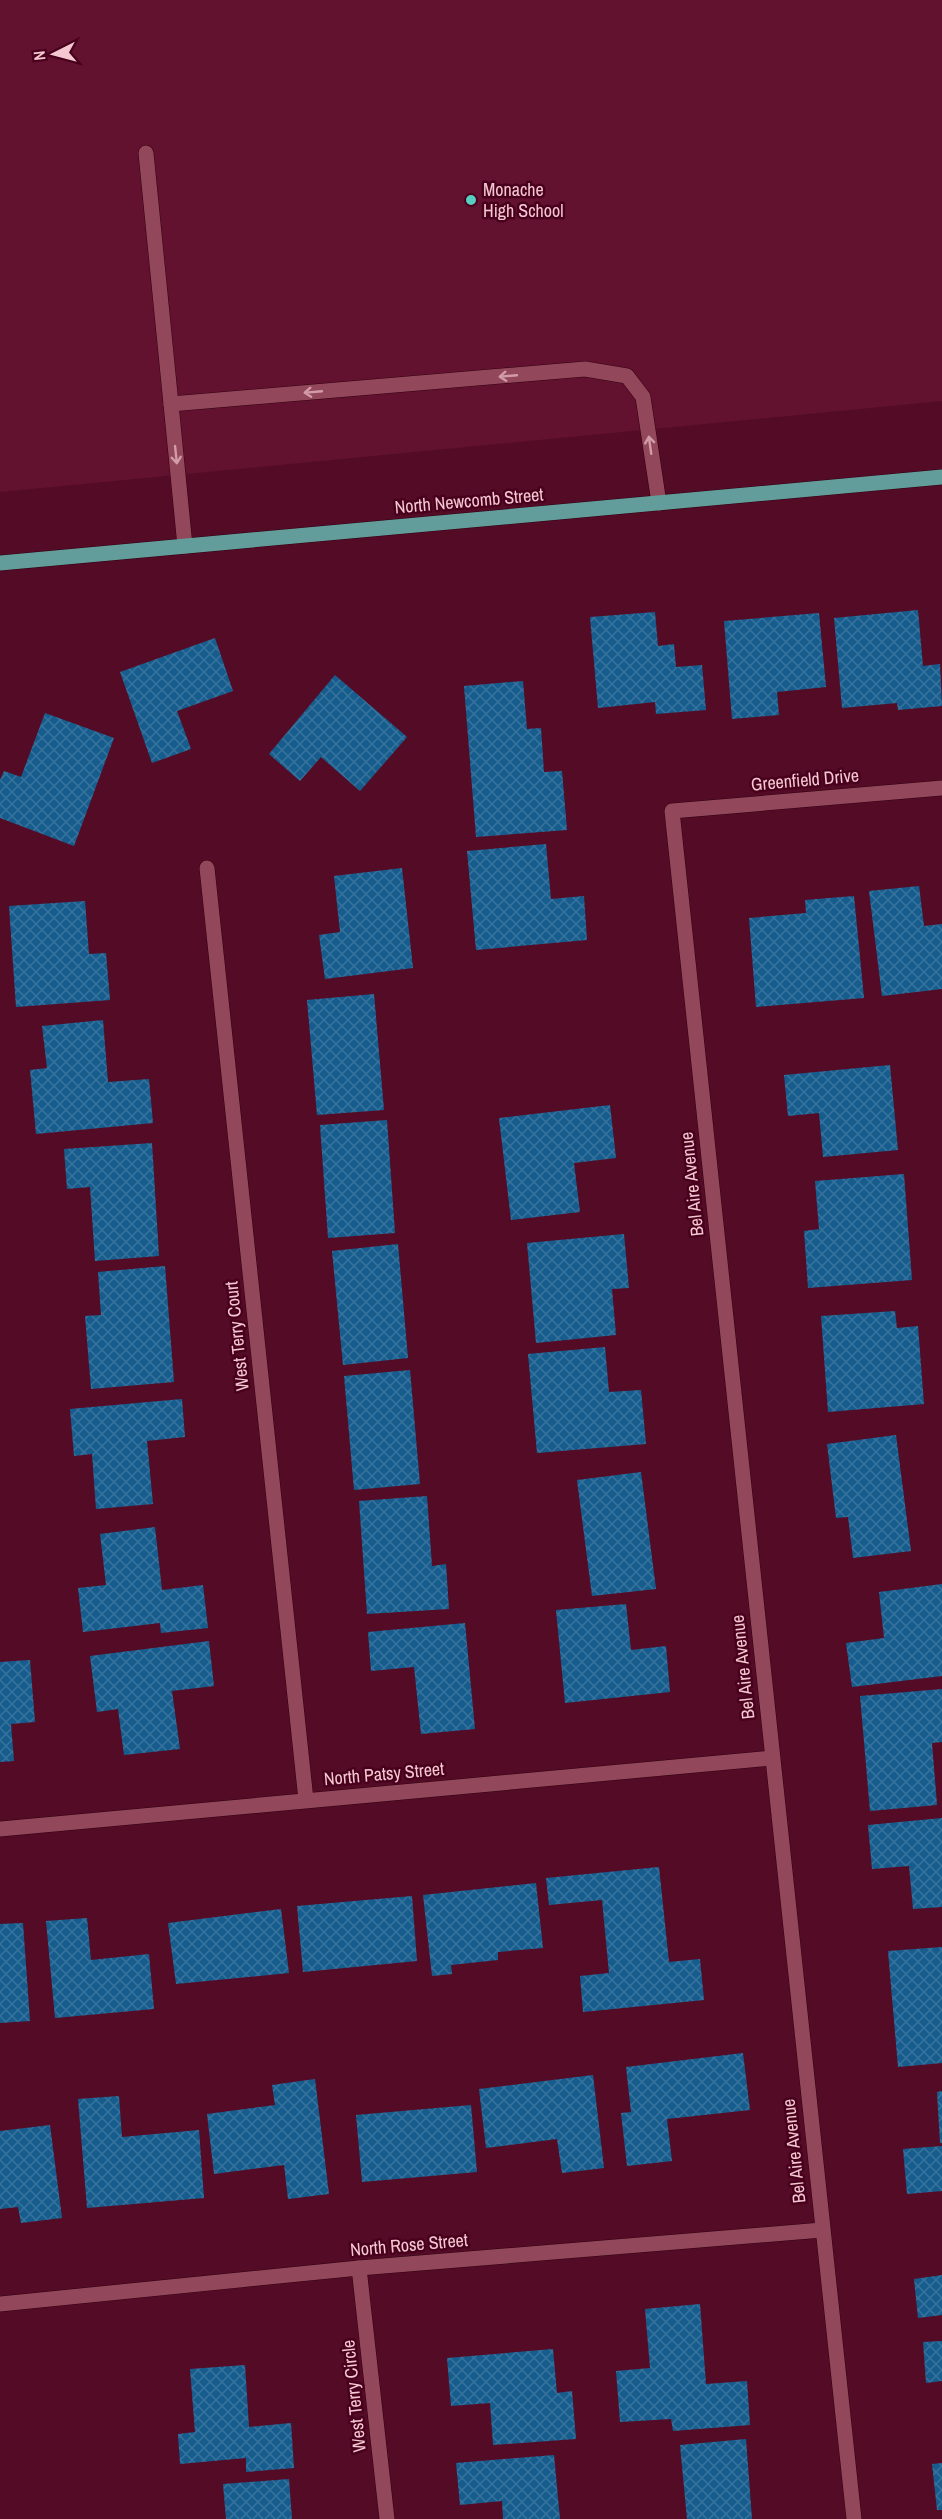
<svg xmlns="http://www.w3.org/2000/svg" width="942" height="2519" font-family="'Archivo Narrow',sans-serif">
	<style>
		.built { fill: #62122f }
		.building { fill: url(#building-cross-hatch) }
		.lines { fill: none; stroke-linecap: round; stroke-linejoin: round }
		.minor-casing { stroke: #300011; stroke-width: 16 }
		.major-casing { stroke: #300011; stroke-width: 16 }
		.minor { stroke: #92475b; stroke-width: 15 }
		.major { stroke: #639d9b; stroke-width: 15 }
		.oneway { stroke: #d29ba8 }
		.poi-dot { fill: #58cec0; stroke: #48001d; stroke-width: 2 }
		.labels { text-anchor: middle; stroke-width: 5; stroke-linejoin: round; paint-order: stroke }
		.poi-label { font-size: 18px; fill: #f5c8d1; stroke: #48001d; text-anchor: start }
		.street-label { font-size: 18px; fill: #f5c8d1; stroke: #48001d }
	</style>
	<defs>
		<pattern id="building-cross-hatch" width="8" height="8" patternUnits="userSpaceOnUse" patternTransform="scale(1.5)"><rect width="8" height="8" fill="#165d8e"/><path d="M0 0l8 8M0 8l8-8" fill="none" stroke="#38739d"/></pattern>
	</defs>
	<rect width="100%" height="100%" fill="#540c26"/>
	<polygon class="built" points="0,0 942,0 942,401 0,492"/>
	<g class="building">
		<polygon points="918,610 923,666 940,664 942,706 898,710 897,703 842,708 834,618"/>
		<polygon points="655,612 658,646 674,644 676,667 702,665 706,710 656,714 655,702 598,708 590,617"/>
		<polygon points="819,613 826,687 777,692 779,715 732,719 724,621"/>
		<polygon points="215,638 233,691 177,711 191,749 152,763 120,672"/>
		<polygon points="335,675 407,737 360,791 321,757 300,781 269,754"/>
		<polygon points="523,681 527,729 541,728 544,772 562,771 567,830 476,837 464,686"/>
		<polygon points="45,713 114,738 74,846 0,818 0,780 4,771 21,777"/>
		<polygon points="546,844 551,899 584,896 587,940 476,950 467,851"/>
		<polygon points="402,868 413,968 325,979 319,935 340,932 334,876"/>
		<polygon points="919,886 924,926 942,924 942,989 882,996 869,891"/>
		<polygon points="854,896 864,998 756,1007 749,918 806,913 805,900"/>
		<polygon points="85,901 89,954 106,953 110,1000 16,1007 9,906"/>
		<polygon points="374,994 384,1110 317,1115 307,1000"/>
		<polygon points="103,1020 108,1082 149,1079 153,1123 36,1134 30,1070 47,1068 42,1026"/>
		<polygon points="890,1065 898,1150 823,1157 819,1113 788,1116 784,1075"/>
		<polygon points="610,1105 616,1158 574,1163 580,1212 511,1220 499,1118"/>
		<polygon points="387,1120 395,1233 328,1238 320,1125"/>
		<polygon points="152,1143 159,1256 95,1261 90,1187 67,1189 64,1149"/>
		<polygon points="904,1174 912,1280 808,1288 804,1231 819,1229 815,1181"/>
		<polygon points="624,1234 629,1288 612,1289 616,1335 536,1343 527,1243"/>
		<polygon points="398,1244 408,1358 343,1365 332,1251"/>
		<polygon points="165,1266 174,1382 91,1389 85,1316 101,1315 98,1272"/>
		<polygon points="895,1311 897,1328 918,1326 924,1404 828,1412 821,1316"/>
		<polygon points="605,1347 609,1392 641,1390 646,1444 537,1453 528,1354"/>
		<polygon points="410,1370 420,1484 354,1490 344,1376"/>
		<polygon points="182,1399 185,1437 147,1441 153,1504 96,1509 92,1454 74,1456 70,1409"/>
		<polygon points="896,1435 911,1551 853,1558 848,1517 836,1518 827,1444"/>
		<polygon points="641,1472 656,1589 592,1596 577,1480"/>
		<polygon points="427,1496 432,1566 446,1564 449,1609 367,1614 359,1501"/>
		<polygon points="155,1527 162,1590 203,1585 208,1628 161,1633 160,1623 83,1632 78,1588 106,1585 100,1534"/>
		<polygon points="942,1584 942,1676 852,1687 846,1643 884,1638 879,1592"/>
		<polygon points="626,1604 631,1650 666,1646 670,1692 565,1703 556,1610"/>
		<polygon points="465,1623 475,1729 421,1734 414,1667 371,1671 368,1632"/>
		<polygon points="209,1641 214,1686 172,1691 180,1749 124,1755 118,1709 97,1712 90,1656"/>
		<polygon points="30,1660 35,1722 11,1724 14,1761 0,1762 0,1662"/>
		<polygon points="942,1689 942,1742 932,1743 937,1805 870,1811 860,1696"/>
		<polygon points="942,1818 942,1907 913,1909 909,1866 872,1869 868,1825"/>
		<polygon points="659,1867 669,1962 700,1959 704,2000 583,2012 580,1976 609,1973 602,1900 549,1905 546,1878"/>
		<polygon points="536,1883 543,1948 498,1952 498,1960 451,1965 452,1974 432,1976 423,1895"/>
		<polygon points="412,1896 417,1961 303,1972 297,1906"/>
		<polygon points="281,1909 289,1973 176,1984 168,1923"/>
		<polygon points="87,1918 91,1960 149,1954 154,2009 55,2018 46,1921"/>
		<polygon points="23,1923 30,2021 0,2023 0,1924"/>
		<polygon points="942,1947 942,2063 898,2067 888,1951"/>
		<polygon points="743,2053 750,2110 667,2119 672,2161 627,2166 621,2113 631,2112 626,2067"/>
		<polygon points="593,2075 604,2168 562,2173 557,2139 486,2148 479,2089"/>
		<polygon points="315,2079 329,2194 288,2199 284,2165 214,2174 207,2114 275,2105 272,2085"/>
		<polygon points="942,2091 942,2143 940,2143 937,2092"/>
		<polygon points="119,2096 122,2137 199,2130 204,2198 87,2208 78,2099"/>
		<polygon points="471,2105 477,2172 362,2182 356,2115"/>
		<polygon points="50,2125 62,2218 21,2223 18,2207 0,2209 0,2131"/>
		<polygon points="942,2146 942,2191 907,2194 903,2149"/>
		<polygon points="942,2275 942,2315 918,2318 914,2279"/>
		<polygon points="700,2304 706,2384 747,2381 750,2425 673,2431 671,2419 620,2422 616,2371 650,2368 645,2309"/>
		<polygon points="942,2341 942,2381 926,2383 923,2342"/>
		<polygon points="553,2349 557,2393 572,2391 576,2439 493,2445 490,2403 451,2406 447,2358"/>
		<polygon points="245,2365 249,2427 291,2423 294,2468 246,2472 246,2458 180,2464 178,2434 195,2432 190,2369"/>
		<polygon points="746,2439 752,2519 687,2519 680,2445"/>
		<polygon points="554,2455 560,2519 503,2519 502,2501 460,2505 456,2463"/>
		<polygon points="942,2463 942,2510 937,2510 932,2464"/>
		<polygon points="289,2479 292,2519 226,2519 223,2484"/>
	</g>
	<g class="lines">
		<g class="minor-casing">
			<g id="minor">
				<polyline points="146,153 171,404"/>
				<polyline points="185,546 171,404 585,369 627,376 643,397 659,503"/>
				<polyline points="207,868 306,1800"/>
				<polyline points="0,1829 772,1758"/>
				<polyline points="359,2268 387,2519"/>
				<polyline points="0,2304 359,2268 822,2230"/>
				<polyline points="854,2519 672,811 942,788"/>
			</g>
		</g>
		<g class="major-casing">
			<polyline id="major" points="0,563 942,477"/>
		</g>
		<use href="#minor" class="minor"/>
		<use href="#major" class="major"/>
	</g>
	<defs><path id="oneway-shaft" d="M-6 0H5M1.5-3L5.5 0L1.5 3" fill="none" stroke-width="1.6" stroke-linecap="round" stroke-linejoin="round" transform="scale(1.5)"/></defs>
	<g class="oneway">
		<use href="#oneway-shaft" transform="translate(508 376) rotate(175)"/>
		<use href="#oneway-shaft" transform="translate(313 392) rotate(175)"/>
		<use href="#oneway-shaft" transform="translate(650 445) rotate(-98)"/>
		<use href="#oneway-shaft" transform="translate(176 455) rotate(84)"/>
	</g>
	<circle class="poi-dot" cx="471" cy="200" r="6"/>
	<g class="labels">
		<g class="poi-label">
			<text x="483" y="196">Monache<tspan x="483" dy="21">High School</tspan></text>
		</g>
		<g class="street-label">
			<text transform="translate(469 501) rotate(-5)" y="6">North Newcomb Street</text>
			<text transform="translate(805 780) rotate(-5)" y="6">Greenfield Drive</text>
			<text transform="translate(692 1184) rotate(-96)" y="6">Bel Aire Avenue</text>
			<text transform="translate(237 1336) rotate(-96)" y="6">West Terry Court</text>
			<text transform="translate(743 1667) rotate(-96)" y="6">Bel Aire Avenue</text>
			<text transform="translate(384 1774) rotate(-5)" y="6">North Patsy Street</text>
			<text transform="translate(794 2151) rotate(-96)" y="6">Bel Aire Avenue</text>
			<text transform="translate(409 2245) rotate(-5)" y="6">North Rose Street</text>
			<text transform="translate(354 2396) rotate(-96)" y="6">West Terry Circle</text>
		</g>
	</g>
	<g transform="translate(54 54) rotate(264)" stroke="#48001d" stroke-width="4.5" paint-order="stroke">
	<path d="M0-4.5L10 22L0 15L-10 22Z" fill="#f5c8d1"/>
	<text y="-9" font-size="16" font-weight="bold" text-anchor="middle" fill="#f5c8d1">N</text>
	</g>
</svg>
